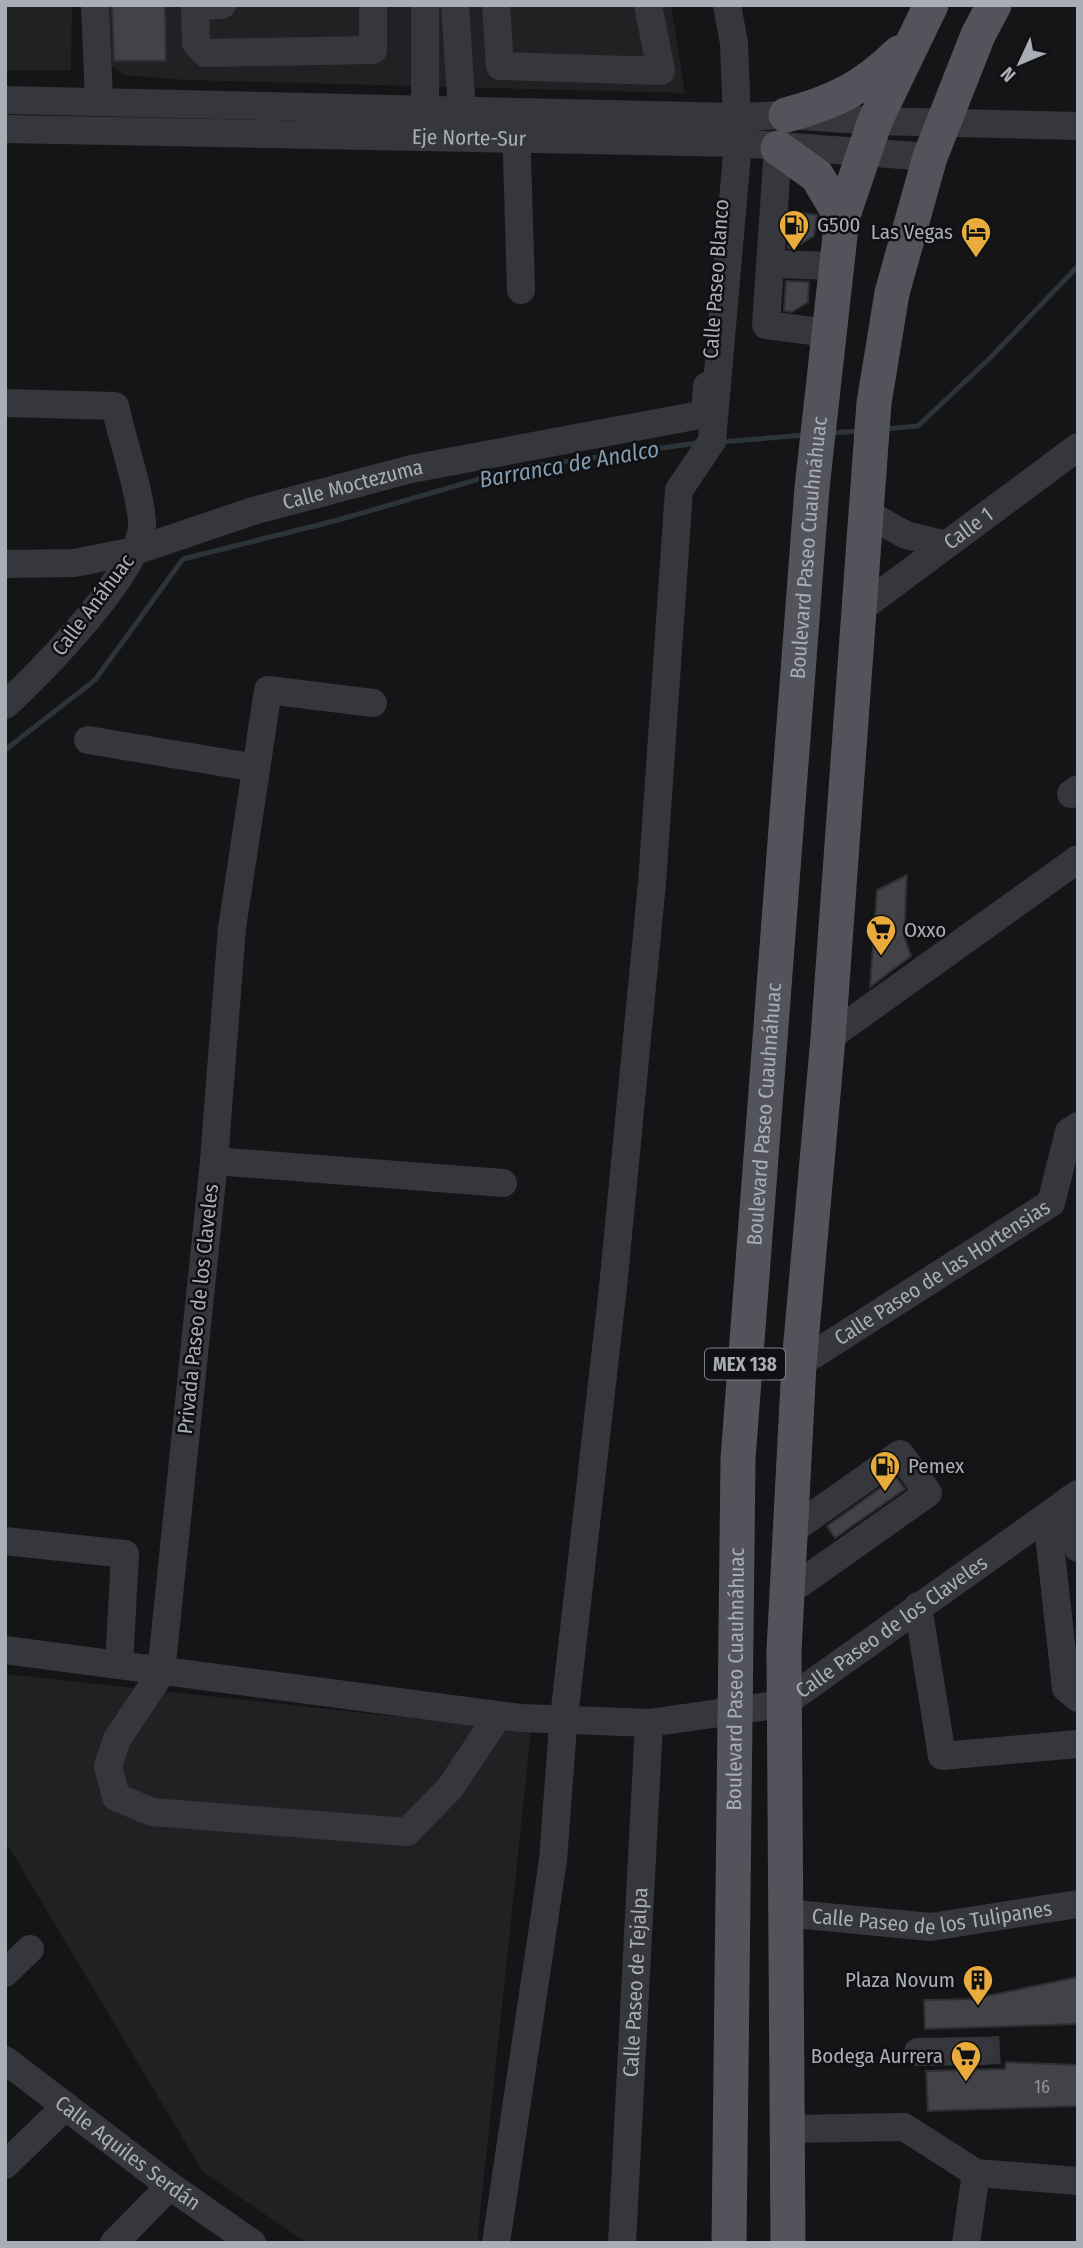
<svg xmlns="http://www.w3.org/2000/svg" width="1083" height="2248" font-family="'Fira Sans Condensed',sans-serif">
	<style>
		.built { fill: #212124 }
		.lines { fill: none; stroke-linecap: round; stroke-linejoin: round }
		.stream { stroke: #2c343a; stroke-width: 5 }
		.building { fill: #424347; stroke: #2f2f33; stroke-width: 2 }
		.minor-tunnel { stroke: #323337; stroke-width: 28; stroke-dasharray: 28 14; stroke-linecap: butt }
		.minor { stroke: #36373c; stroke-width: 28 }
		.major { stroke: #53545b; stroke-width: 35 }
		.labels { text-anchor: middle; stroke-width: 5; stroke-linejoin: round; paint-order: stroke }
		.number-label { font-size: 18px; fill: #8e929a }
		.shield { fill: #101012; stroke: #7a7e85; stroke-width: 2 }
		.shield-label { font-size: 19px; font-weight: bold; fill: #a8adb6 }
		.street-label { font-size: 21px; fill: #a8adb6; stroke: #101012 }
		.poi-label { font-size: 21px; fill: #a8adb6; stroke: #101012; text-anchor: start }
		.water-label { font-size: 23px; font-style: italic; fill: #819bb0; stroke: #101012 }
	</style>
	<rect width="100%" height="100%" fill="#151517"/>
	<g class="built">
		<polygon points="5,5 72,5 71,70 5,70"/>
		<polygon points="84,5 671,5 685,93 186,80 124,75 105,61"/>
		<polygon points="5,1674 531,1731 477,2243 307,2243 203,2172 5,1841"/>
	</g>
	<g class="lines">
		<g class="stream">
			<polyline points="885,429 918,426 991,357 1078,266"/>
			<polyline points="829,433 861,431"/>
			<polyline points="721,442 805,435"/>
			<polyline points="5,750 95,680 183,559 338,520 514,469 697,443"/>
		</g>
	</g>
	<g class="building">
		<polygon points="112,5 165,5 166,61 114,61"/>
		<polygon points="790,211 817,215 814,236 794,248 788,248"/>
		<polygon points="786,281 809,282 808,302 792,312 784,311"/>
		<polygon points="907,875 904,936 911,956 870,987 877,890"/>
		<polygon points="896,1477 905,1489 835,1538 827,1526"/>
		<polygon points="1078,1977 1078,2024 925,2029 924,2000 972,1999"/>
		<polygon points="1006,2062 1078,2065 1078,2106 928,2111 926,2071 1005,2069"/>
	</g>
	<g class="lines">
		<polyline class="minor-tunnel" points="981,2051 1000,2050"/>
		<g class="minor">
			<polyline points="95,5 99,100"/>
			<polyline points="222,5 195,6 196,43 205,53 373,50 373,5"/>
			<polyline points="455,5 463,127"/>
			<polyline points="496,5 500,66 661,71 648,5"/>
			<polyline points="5,100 738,117 786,115 875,121 1078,126"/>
			<polyline points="516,122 521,290"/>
			<polyline points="425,128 425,5"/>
			<path id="s1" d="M 5,129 L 738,143 L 930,157"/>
			<polyline points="778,148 766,325 828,333"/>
			<polyline points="772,264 837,266"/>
			<path d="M 5,403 L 115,406 C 122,439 140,490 142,522 C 145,566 39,675 5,705"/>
			<polyline points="866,513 906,535 946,545"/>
			<path id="s2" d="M 5,564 L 74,563 L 135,551 L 253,511 L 411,469 L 705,414 L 707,386"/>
			<path id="s3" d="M 860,609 L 1078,447"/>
			<polyline points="373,703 268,690 232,928 214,1161 161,1673 117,1739 108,1766 116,1797 152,1812 407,1832 450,1788 498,1716"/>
			<polyline points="88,740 256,768"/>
			<polyline points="1071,794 1078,789"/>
			<polyline points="828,1038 1078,859"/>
			<polyline points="214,1161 503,1183"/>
			<path id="s4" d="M 799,1364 L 1051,1203 L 1069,1132 L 1078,1126"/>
			<polyline points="1069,1500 1078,1548"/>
			<polyline points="1047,1517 1066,1688 1078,1698"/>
			<polyline points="5,1541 125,1554 119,1665"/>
			<polyline points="788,1592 928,1493 900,1454 791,1531"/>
			<polyline points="918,1606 942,1756 1078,1744"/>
			<path id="s5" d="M 5,1650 L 521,1718 L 649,1723 L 783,1704 L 1078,1494"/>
			<path id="s6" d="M 784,1913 L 931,1927 L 1078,1904"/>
			<polyline points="5,1973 30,1949"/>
			<polyline points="918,2052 981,2051"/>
			<path id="s7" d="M 5,2060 L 170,2186 L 252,2243"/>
			<polyline points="787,2129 904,2127 976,2173 1078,2181"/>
			<polyline points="5,2165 66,2106"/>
			<polyline points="114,2243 170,2186"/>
			<polyline points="496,2243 553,1860 563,1726 613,1287 652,883 679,490 712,441 738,143 734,43 727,5"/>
			<path id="s8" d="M 622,2243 L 649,1723"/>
			<polyline points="966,2243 976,2173"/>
		</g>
		<g class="major">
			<path d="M 786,115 C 835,102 863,88 899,53"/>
			<polyline points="778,148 817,176 842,218"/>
			<path id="s9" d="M 729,2243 L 738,1459 L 812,488 L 842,218 L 875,121 L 931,5"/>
			<polyline points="788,2243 784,1651 799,1364 828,1038 874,403 892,293 930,157 978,35 994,5"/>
		</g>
	</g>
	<defs>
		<g id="fuel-pin" transform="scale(1.575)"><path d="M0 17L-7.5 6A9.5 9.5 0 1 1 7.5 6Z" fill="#e8ab3c" stroke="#101012"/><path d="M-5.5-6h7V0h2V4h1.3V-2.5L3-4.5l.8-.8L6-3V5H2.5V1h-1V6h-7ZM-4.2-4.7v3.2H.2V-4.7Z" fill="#111"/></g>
		<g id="hotel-pin" transform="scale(1.575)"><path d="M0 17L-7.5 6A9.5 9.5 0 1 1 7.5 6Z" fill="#e8ab3c" stroke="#101012"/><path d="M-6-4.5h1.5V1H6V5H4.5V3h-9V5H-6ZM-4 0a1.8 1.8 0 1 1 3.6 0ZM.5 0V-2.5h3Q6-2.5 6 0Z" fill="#111"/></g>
		<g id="supermarket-pin" transform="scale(1.575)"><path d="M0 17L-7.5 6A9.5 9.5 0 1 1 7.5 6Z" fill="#e8ab3c" stroke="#101012"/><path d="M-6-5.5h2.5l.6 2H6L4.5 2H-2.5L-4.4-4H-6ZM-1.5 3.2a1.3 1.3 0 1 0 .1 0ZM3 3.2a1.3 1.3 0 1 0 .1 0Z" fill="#111"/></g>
		<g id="building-pin" transform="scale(1.575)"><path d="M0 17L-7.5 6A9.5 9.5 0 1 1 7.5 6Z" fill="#e8ab3c" stroke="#101012"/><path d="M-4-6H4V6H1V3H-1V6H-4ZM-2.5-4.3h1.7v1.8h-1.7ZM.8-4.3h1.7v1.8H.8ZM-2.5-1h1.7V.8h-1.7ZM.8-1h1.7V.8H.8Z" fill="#111"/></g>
	</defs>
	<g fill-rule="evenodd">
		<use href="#fuel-pin" x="794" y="225"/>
		<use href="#hotel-pin" x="976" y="232"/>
		<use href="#supermarket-pin" x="881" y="930"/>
		<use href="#fuel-pin" x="885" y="1466"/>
		<use href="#building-pin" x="978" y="1980"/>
		<use href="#supermarket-pin" x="966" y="2056"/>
	</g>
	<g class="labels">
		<g class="number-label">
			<text x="1042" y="2093">16</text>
		</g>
		<rect class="shield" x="705" y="1348.5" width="80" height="31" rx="5"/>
		<g class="shield-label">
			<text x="745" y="1371">MEX 138</text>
		</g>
		<g class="street-label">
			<text dy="7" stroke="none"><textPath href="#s1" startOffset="464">Eje Norte-Sur</textPath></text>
			<text transform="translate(716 279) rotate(-86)" y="7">Calle Paseo Blanco</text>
			<text dy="7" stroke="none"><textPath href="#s2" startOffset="359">Calle Moctezuma</textPath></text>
			<text dy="7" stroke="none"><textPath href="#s3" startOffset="135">Calle 1</textPath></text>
			<text dy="7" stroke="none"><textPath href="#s9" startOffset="1698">Boulevard Paseo Cuauhnáhuac</textPath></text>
			<text transform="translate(93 605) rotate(-53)" y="7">Calle Anáhuac</text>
			<text dy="7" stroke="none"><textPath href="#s9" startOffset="1130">Boulevard Paseo Cuauhnáhuac</textPath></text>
			<text dy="7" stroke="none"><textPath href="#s4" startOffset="170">Calle Paseo de las Hortensias</textPath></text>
			<text transform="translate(198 1309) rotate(-84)" y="7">Privada Paseo de los Claveles</text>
			<text dy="7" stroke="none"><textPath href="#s5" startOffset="917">Calle Paseo de los Claveles</textPath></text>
			<text dy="7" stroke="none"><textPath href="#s9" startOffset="564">Boulevard Paseo Cuauhnáhuac</textPath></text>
			<text dy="7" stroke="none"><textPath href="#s6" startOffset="149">Calle Paseo de los Tulipanes</textPath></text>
			<text dy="7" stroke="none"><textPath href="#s8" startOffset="261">Calle Paseo de Tejalpa</textPath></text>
			<text dy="7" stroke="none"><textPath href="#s7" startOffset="154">Calle Aquiles Serdán</textPath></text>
		</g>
		<g class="poi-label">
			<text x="817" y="232">G500</text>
			<text x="953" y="239" text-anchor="end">Las Vegas</text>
			<text x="904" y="937">Oxxo</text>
			<text x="908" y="1473">Pemex</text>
			<text x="955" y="1987" text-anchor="end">Plaza Novum</text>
			<text x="943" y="2063" text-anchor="end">Bodega Aurrera</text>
		</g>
		<g class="water-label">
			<text transform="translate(569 464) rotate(-10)" y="8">Barranca de Analco</text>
		</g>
	</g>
	<rect width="1083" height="2248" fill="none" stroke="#a8adb6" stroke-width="14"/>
	<g transform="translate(1020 63) rotate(226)" stroke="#101012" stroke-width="5" paint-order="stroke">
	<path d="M0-5L12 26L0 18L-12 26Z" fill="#a8adb6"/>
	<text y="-10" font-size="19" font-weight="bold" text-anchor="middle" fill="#a8adb6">N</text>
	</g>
</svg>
